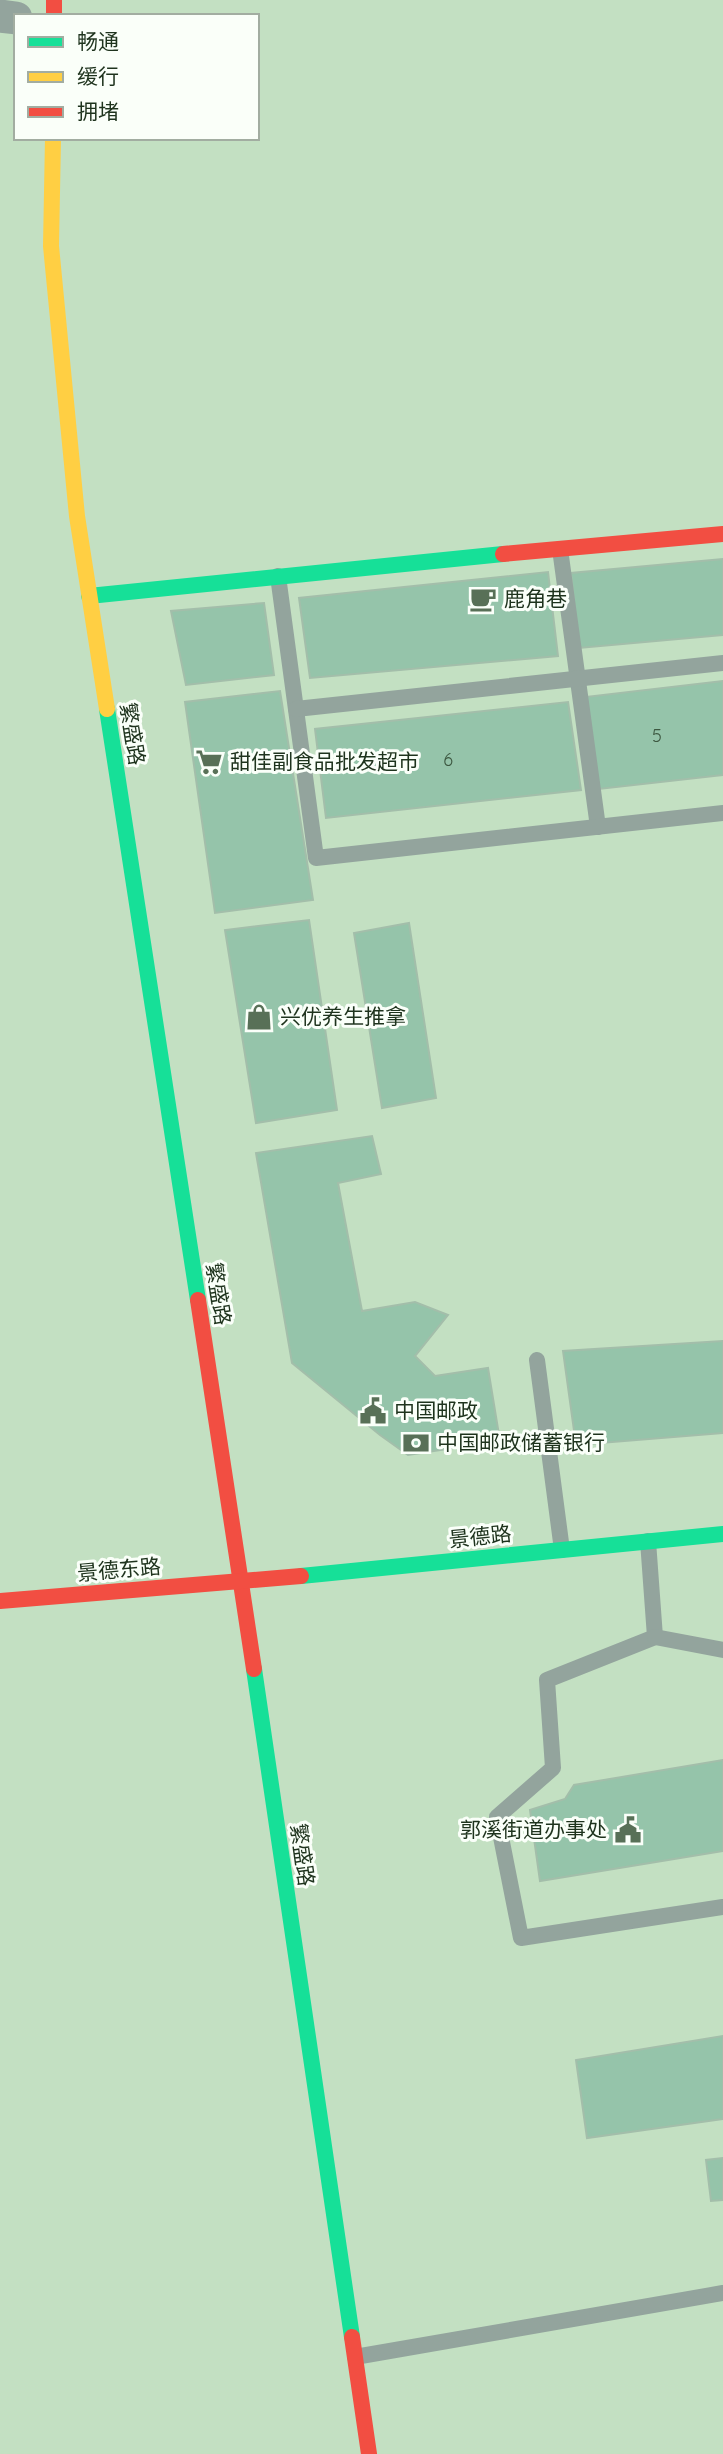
<svg xmlns="http://www.w3.org/2000/svg" width="723" height="2454" font-family="Quicksand,'Noto Sans SC',sans-serif">
	<style>
		.building { fill: #95c4aa; stroke: #a3beaa; stroke-width: 2 }
		.lines { fill: none; stroke-linecap: round; stroke-linejoin: round }
		.lane { stroke: #93a49d; stroke-width: 16 }
		.street { stroke: #93a49d; stroke-width: 33 }
		.fast { stroke: #16e098; stroke-width: 16 }
		.slow { stroke: #ffcf43; stroke-width: 16 }
		.jam { stroke: #f24e42; stroke-width: 16 }
		.labels { text-anchor: middle; stroke-width: 6; stroke-linejoin: round; paint-order: stroke }
		.number-label { font-size: 18px; fill: #3c5740 }
		.poi-label { font-size: 21px; fill: #1e331d; stroke: #fafff9; text-anchor: start }
		.street-label { font-size: 21px; fill: #1e331d; stroke: #fafff9 }
	</style>
	<rect width="100%" height="100%" fill="#c3e0c2"/>
	<g class="building">
		<polygon points="723,559 723,635 579,648 571,573"/>
		<polygon points="548,572 558,656 310,678 299,598"/>
		<polygon points="264,603 274,675 186,685 171,611"/>
		<polygon points="723,681 723,775 599,789 585,697"/>
		<polygon points="280,691 313,900 215,913 185,702"/>
		<polygon points="568,702 581,790 326,818 315,729"/>
		<polygon points="309,920 337,1110 256,1123 225,930"/>
		<polygon points="409,923 436,1098 382,1108 354,933"/>
		<polygon points="372,1136 381,1174 338,1183 362,1311 415,1302 448,1315 415,1356 435,1376 488,1368 500,1441 408,1455 380,1435 292,1363 256,1153"/>
		<polygon points="723,1341 723,1433 576,1445 563,1351"/>
		<polygon points="723,1760 723,1851 540,1881 530,1810 565,1799 574,1785"/>
		<polygon points="723,2036 723,2119 587,2138 576,2060"/>
		<polygon points="723,2158 723,2200 711,2201 706,2160"/>
	</g>
	<g class="lines">
		<g class="lane">
			<polyline points="560,549 598,827"/>
			<polyline points="278,576 316,858 723,813"/>
			<polyline points="296,709 723,663"/>
			<polyline points="537,1360 562,1550"/>
			<polyline points="648,1541 655,1637 547,1680 553,1768 497,1817 521,1938 723,1907"/>
			<polyline points="655,1637 723,1650"/>
			<polyline points="355,2357 723,2293"/>
		</g>
		<polyline class="street" points="0,16 16,18"/>
		<g class="fast">
			<polyline points="89,596 503,554"/>
			<polyline points="107,709 198,1300"/>
			<polyline points="301,1576 723,1534"/>
			<polyline points="254,1669 352,2337"/>
		</g>
		<polyline class="slow" points="53,138 51,246 77,516 107,709"/>
		<g class="jam">
			<polyline points="54,0 54,16"/>
			<polyline points="503,554 723,534"/>
			<polyline points="198,1300 254,1669"/>
			<polyline points="0,1601 301,1576"/>
			<polyline points="352,2337 369,2454"/>
		</g>
	</g>
	<defs>
		<g id="cafe-bare" transform="scale(2.1)"><path d="M-5.5-4.5H6V0H3Q3 3.5 0 3.5H-2.5Q-5.5 3.5-5.5 0ZM3-3.2v2h1.7v-2ZM-6 4.5H4V6H-6Z" fill="#587057" stroke="#fafff9" stroke-width="2.5" paint-order="stroke"/></g>
		<g id="supermarket-bare" transform="scale(2.1)"><path d="M-6-5.5h2.5l.6 2H6L4.5 2H-2.5L-4.4-4H-6ZM-1.5 3.2a1.3 1.3 0 1 0 .1 0ZM3 3.2a1.3 1.3 0 1 0 .1 0Z" fill="#587057" stroke="#fafff9" stroke-width="2.5" paint-order="stroke"/></g>
		<g id="shop-bare" transform="scale(2.1)"><path d="M-5-2.5h2.3a2.7 3.5 0 0 1 5.4 0H5L5.5 6h-11ZM-1.5-2.5h3a1.5 2.3 0 0 0-3 0Z" fill="#587057" stroke="#fafff9" stroke-width="2.5" paint-order="stroke"/></g>
		<g id="civic-bare" transform="scale(2.1)"><path d="M-.6-6.5H3V-4.5H.6V-3L4-1V1h2V6H-6V1h2V-1L-.6-3ZM-1.2 2.5V6h2.4V2.5Z" fill="#587057" stroke="#fafff9" stroke-width="2.5" paint-order="stroke"/></g>
		<g id="bank-bare" transform="scale(2.1)"><path d="M-6-4H6V4H-6ZM0-2.3a2.3 2.3 0 1 0 0 4.6a2.3 2.3 0 1 0 0-4.6Z" fill="#587057" stroke="#fafff9" stroke-width="2.5" paint-order="stroke"/></g>
	</defs>
	<g fill-rule="evenodd">
		<use href="#cafe-bare" x="483" y="599"/>
		<use href="#supermarket-bare" x="209" y="762"/>
		<use href="#shop-bare" x="259" y="1017"/>
		<use href="#civic-bare" x="373" y="1411"/>
		<use href="#bank-bare" x="416" y="1443"/>
		<use href="#civic-bare" x="628" y="1830"/>
	</g>
	<g class="labels">
		<g class="number-label">
			<text x="657" y="742">5</text>
			<text x="448" y="766">6</text>
		</g>
		<g class="poi-label">
			<text x="504" y="606">鹿角巷</text>
			<text x="230" y="769">甜佳副食品批发超市</text>
			<text x="280" y="1024">兴优养生推拿</text>
			<text x="394" y="1418">中国邮政</text>
			<text x="437" y="1450">中国邮政储蓄银行</text>
			<text x="607" y="1837" text-anchor="end">郭溪街道办事处</text>
		</g>
		<g class="street-label">
			<text transform="translate(132 734) rotate(81)" y="7">繁盛路</text>
			<text transform="translate(218 1294) rotate(81)" y="7">繁盛路</text>
			<text transform="translate(480 1537) rotate(-6)" y="7">景德路</text>
			<text transform="translate(119 1570) rotate(-5)" y="7">景德东路</text>
			<text transform="translate(302 1855) rotate(82)" y="7">繁盛路</text>
		</g>
	</g>
	<rect x="14" y="14" width="245" height="126" fill="#fafff9" stroke="#a2ada1" stroke-width="2"/>
	<rect x="28" y="37" width="35" height="10" fill="#16e098" stroke="#a2ada1" stroke-width="2"/>
	<text x="77" y="49" font-size="21" fill="#1e331d">畅通</text>
	<rect x="28" y="72" width="35" height="10" fill="#ffcf43" stroke="#a2ada1" stroke-width="2"/>
	<text x="77" y="84" font-size="21" fill="#1e331d">缓行</text>
	<rect x="28" y="107" width="35" height="10" fill="#f24e42" stroke="#a2ada1" stroke-width="2"/>
	<text x="77" y="119" font-size="21" fill="#1e331d">拥堵</text>
</svg>
